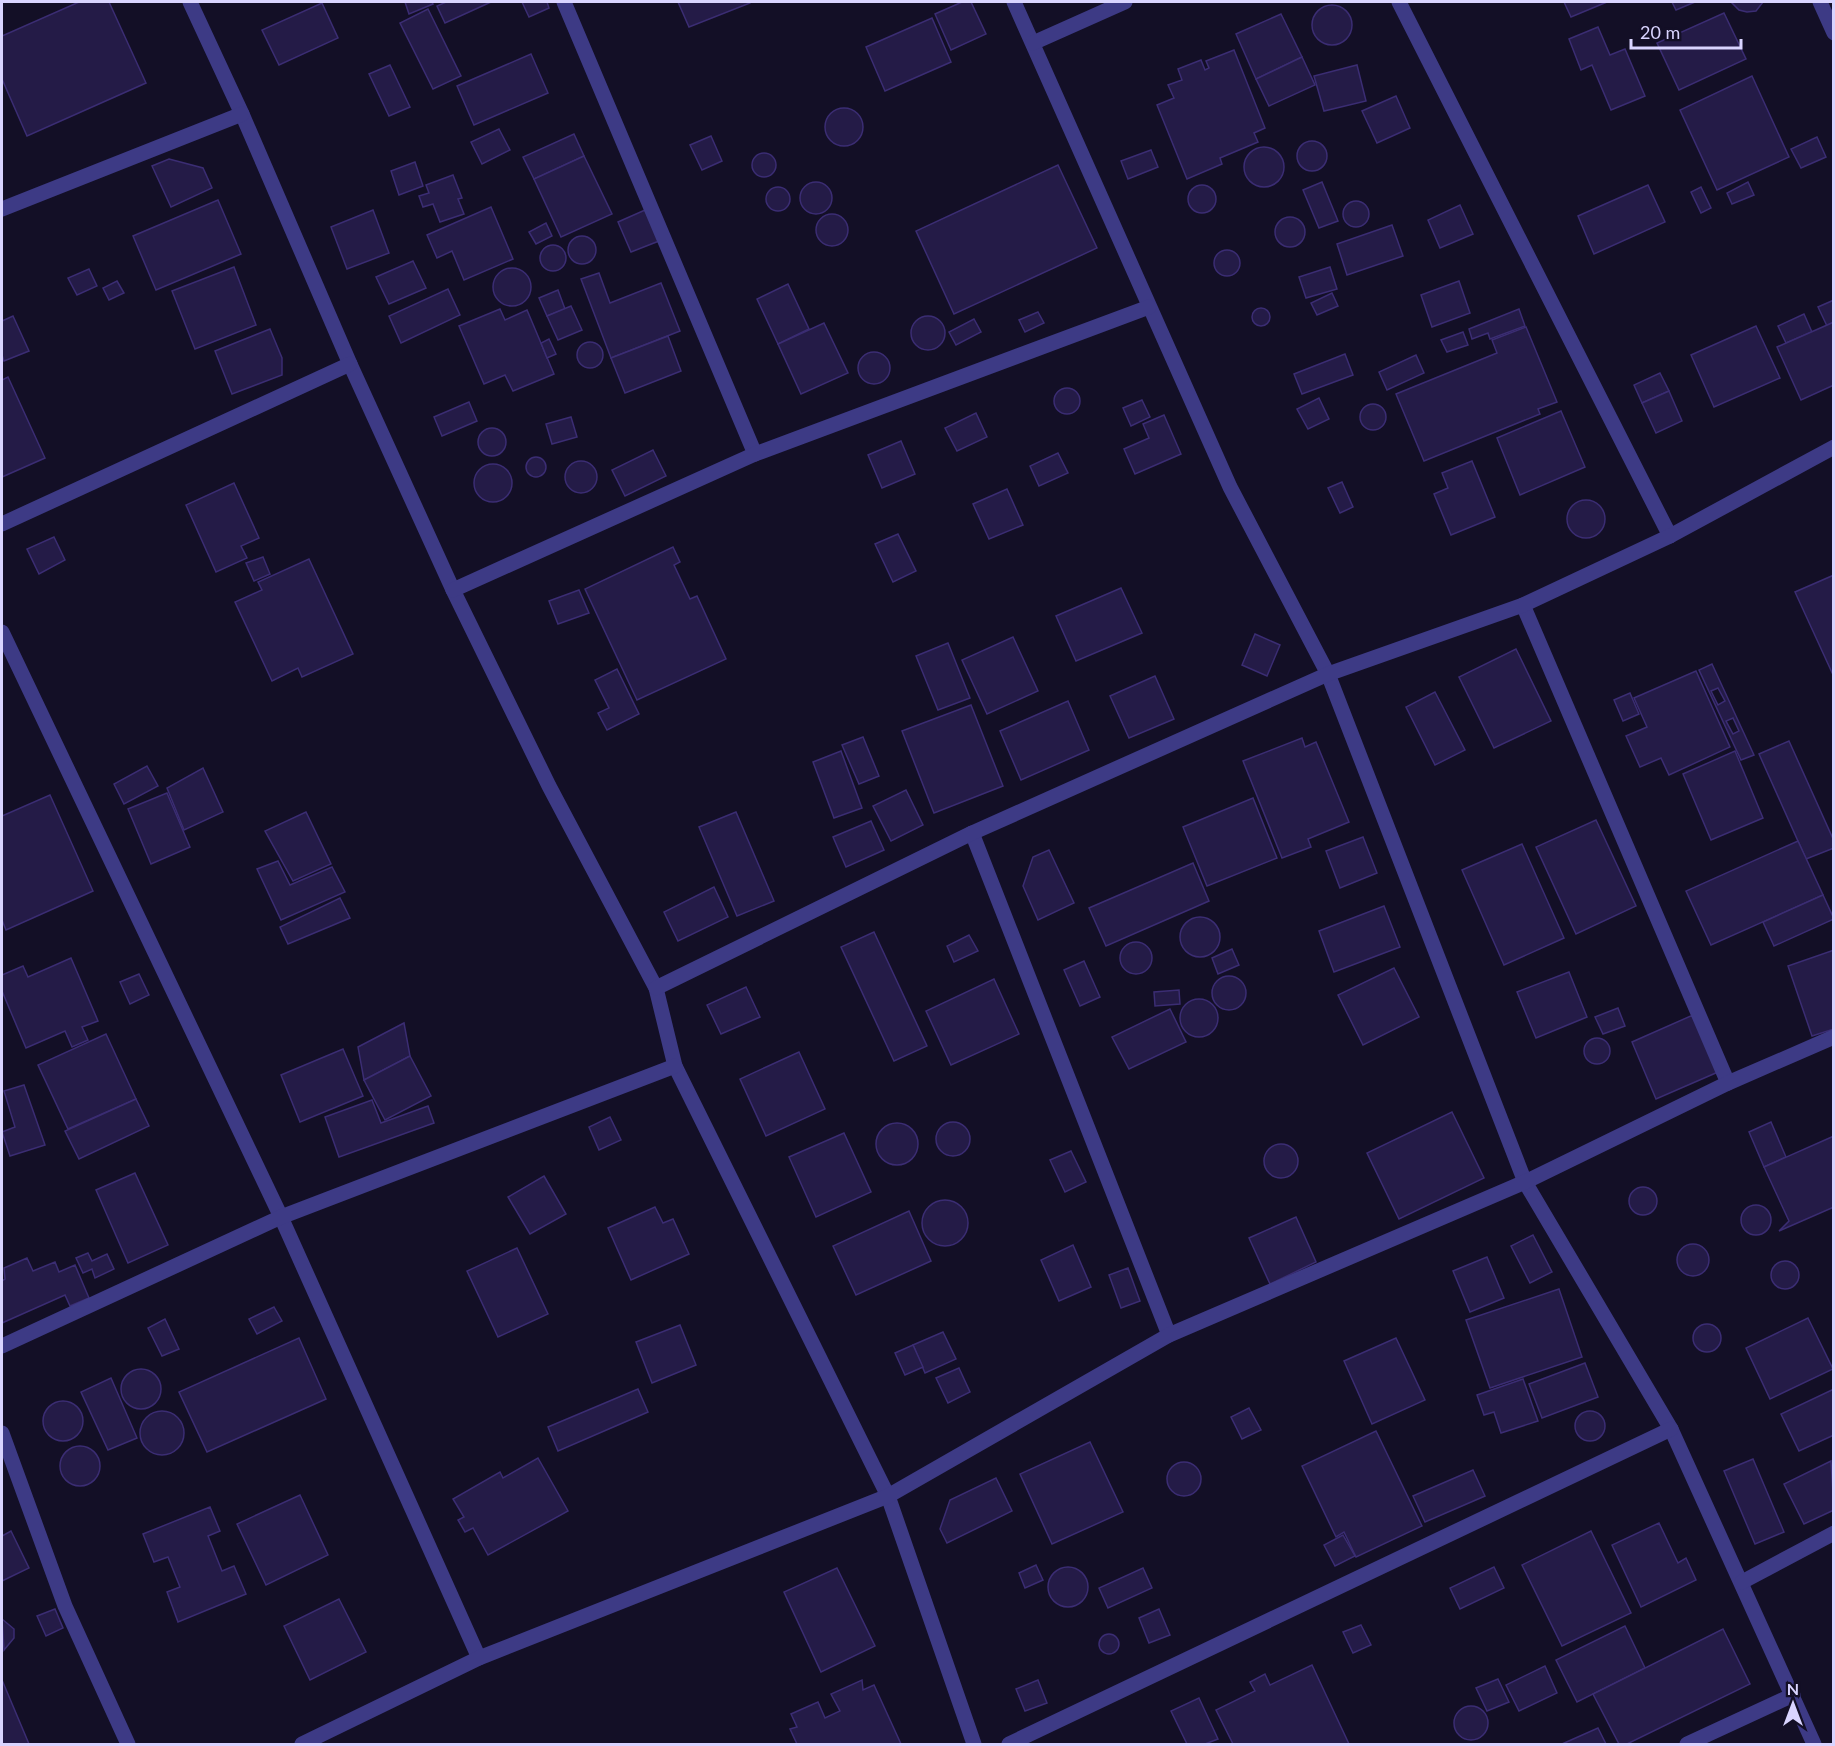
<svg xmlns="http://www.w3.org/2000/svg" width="1835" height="1746" font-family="Lato,sans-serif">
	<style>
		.building { fill: #241b47; stroke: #3b2d73; stroke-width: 1.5; fill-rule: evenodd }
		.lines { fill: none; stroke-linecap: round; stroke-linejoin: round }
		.minor { stroke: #3d3a85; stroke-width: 15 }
	</style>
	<rect width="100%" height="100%" fill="#130f26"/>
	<g class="building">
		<polygon points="79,2 109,2 146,83 27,136 2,79 2,36"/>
		<polygon points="405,2 432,2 433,4 409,14"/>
		<polygon points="446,2 491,2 445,23 437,6"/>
		<polygon points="522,2 547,2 549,8 529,17"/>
		<polygon points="678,2 750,2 750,3 689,27"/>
		<polygon points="962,2 971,2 986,34 951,50 935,14"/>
		<polygon points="1564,2 1607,2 1571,17"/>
		<polygon points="1672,2 1695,2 1676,10"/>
		<polygon points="1731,2 1763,2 1756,11 1747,12 1739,10"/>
		<polygon points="322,3 338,38 279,65 262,30"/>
		<circle cx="1332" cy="25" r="20"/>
		<polygon points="428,9 461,76 433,89 400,23"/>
		<polygon points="1724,13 1746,59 1679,90 1657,43"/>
		<polygon points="1281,14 1302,57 1256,79 1236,34"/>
		<polygon points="932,18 951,62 885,91 866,47"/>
		<polygon points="1598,27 1610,55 1625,49 1645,96 1611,110 1592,65 1581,70 1569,39"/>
		<polygon points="1234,50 1265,128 1254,133 1258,142 1220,158 1222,164 1187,179 1157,105 1174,98 1168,85 1182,80 1178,69 1201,60 1205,70 1209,68 1206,61"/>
		<polygon points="531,54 548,93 474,125 457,86"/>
		<polygon points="1302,57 1315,85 1269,106 1256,79"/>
		<polygon points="390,65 410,107 389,116 369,74"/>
		<polygon points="1357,65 1366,101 1324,111 1314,76"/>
		<polygon points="1752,76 1789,157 1717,190 1680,110"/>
		<polygon points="1396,96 1410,128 1377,143 1362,111"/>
		<circle cx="844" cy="127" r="19"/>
		<polygon points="499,129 510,150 482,164 471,142"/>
		<polygon points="574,134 584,156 534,179 523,157"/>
		<polygon points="711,136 722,161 702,170 690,145"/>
		<polygon points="1817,137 1826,157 1801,168 1791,149"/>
		<circle cx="1312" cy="156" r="15"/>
		<circle cx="1264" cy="167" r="20"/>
		<polygon points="1151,150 1158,167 1128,179 1121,161"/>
		<circle cx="764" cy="165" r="12"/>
		<polygon points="584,156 612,214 561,237 534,179"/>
		<polygon points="169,159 203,168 212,188 171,207 152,166"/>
		<polygon points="415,162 423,186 399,195 391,171"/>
		<polygon points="1058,165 1097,248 954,314 916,231"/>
		<polygon points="453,175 462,198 458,199 464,214 440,222 433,204 423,207 419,196 429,193 426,185"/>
		<polygon points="1322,182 1338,221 1319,228 1303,190"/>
		<polygon points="1748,182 1754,195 1732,204 1727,193"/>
		<circle cx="816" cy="198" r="16"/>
		<circle cx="1202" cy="199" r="14"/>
		<polygon points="1648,185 1665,222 1594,254 1578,216"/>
		<polygon points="1701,187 1711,208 1701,213 1691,192"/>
		<circle cx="778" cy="199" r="12"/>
		<polygon points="218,200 241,254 156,290 133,236"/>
		<circle cx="1356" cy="214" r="13"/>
		<polygon points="1460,205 1473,234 1440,248 1428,220"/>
		<polygon points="491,207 513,259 464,280 452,251 437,258 427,235"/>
		<polygon points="373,210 389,253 347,269 331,227"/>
		<polygon points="645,210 659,241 631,252 618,222"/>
		<circle cx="832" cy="230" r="16"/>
		<circle cx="1290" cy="232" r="15"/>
		<polygon points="546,223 552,236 536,244 529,232"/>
		<polygon points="1392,225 1403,256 1347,275 1337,244"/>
		<circle cx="582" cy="250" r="14"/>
		<circle cx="553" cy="258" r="13"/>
		<circle cx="1227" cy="263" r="13"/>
		<polygon points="413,261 426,288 389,304 376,277"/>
		<polygon points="234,267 256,325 195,349 172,291"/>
		<polygon points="1330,267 1337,289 1306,298 1299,277"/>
		<circle cx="512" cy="287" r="19"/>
		<polygon points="89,269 97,286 77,295 68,278"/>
		<polygon points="599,273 610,303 661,283 680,331 611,358 581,279"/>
		<polygon points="117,281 124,293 109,300 103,288"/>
		<polygon points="1459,281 1470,313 1432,327 1421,295"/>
		<polygon points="788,284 809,329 778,344 757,299"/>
		<polygon points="448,289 460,315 401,343 389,316"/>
		<polygon points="558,290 565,309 547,316 539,298"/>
		<polygon points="1332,293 1338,306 1317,315 1311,303"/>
		<polygon points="1834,300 1834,322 1827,326 1818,307"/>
		<polygon points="571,306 582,330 558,340 547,316"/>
		<circle cx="1261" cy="317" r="9"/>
		<polygon points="500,309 505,320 527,310 554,374 513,391 505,375 484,384 459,326"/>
		<polygon points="1519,309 1525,326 1490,339 1488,333 1472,339 1469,329"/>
		<polygon points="1038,312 1044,323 1025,332 1019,320"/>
		<polygon points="1804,314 1812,332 1786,343 1778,326"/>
		<circle cx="928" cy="333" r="17"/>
		<polygon points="13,316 29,351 4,361 2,355 2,321"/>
		<polygon points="974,319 981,332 956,345 949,332"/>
		<polygon points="1834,322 1834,385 1801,400 1777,347"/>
		<polygon points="824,323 848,373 801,394 778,344"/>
		<polygon points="1756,326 1780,378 1714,407 1691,355"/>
		<polygon points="1526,327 1557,402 1538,409 1540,414 1424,461 1396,394 1497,353 1492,340"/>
		<polygon points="270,329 282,358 282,375 232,394 215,351"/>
		<polygon points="1463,332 1468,345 1447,352 1441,340"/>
		<polygon points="668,336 681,371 625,393 611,358"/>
		<polygon points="549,339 556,354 547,358 541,343"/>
		<circle cx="590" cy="355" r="13"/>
		<circle cx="874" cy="368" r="16"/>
		<polygon points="1345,354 1353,375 1302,394 1294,374"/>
		<polygon points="1416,355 1424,373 1387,390 1379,372"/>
		<polygon points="1660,373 1669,391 1642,403 1634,385"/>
		<polygon points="8,377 45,458 2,477 2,380"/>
		<circle cx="1067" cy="401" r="13"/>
		<polygon points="1669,391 1682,421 1656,433 1642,403"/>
		<polygon points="1319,398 1329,419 1308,429 1297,409"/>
		<polygon points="1142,400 1150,417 1131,426 1123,408"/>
		<polygon points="469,402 477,421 442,436 434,417"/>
		<circle cx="1373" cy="417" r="13"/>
		<polygon points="1561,411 1585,467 1520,495 1497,438"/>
		<polygon points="976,413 987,437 957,451 945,428"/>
		<polygon points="1164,415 1181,454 1135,474 1124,449 1149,438 1143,424"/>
		<polygon points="571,417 577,437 552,444 546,424"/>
		<circle cx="492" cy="442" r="14"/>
		<polygon points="901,441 915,474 882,488 868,455"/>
		<polygon points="653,450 666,476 625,496 612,470"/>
		<polygon points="1058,453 1068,473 1039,486 1030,466"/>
		<circle cx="536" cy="467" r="10"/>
		<circle cx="581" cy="477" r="16"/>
		<polygon points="1472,461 1495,517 1451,535 1434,494 1448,488 1442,473"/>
		<circle cx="493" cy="483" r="19"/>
		<polygon points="1342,482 1353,507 1340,513 1328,488"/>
		<polygon points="234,483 259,538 241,546 247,558 216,572 186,505"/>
		<polygon points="1007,489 1023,525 989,539 973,504"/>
		<circle cx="1586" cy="519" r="19"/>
		<polygon points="898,534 916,571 893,582 875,544"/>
		<polygon points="54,537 65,560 39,574 27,549"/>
		<polygon points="673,547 680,562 674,565 690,599 697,596 726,659 637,700 585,589"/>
		<polygon points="263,557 270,574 254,581 246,563"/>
		<polygon points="309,559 353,654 302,677 298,668 272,681 235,602 262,590 258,582"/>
		<polygon points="1834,575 1834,677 1795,592"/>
		<polygon points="1121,588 1142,633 1076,661 1056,616"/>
		<polygon points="579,590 589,613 558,624 549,601"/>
		<polygon points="1255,634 1280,645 1267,676 1242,665"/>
		<polygon points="1013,637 1038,691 987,714 962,660"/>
		<polygon points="948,643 970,698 938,710 916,656"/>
		<polygon points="1516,649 1551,721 1494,748 1459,677"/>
		<path d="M 1712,664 L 1754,755 L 1741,760 L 1699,670 ZM 1718,688 L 1725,701 L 1718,705 L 1711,691 ZM 1733,718 L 1739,731 L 1733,734 L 1726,721 Z"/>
		<polygon points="617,669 639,714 607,730 598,713 609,708 595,680"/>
		<polygon points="1696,671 1730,747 1669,775 1661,758 1640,767 1626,736 1647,727 1634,698"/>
		<polygon points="1155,676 1174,719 1129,738 1110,696"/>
		<polygon points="1435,692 1465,750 1435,765 1406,707"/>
		<polygon points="1630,693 1639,714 1623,721 1614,700"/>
		<polygon points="1068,701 1089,750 1021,780 1000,731"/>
		<polygon points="971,705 1003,786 934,813 902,731"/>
		<polygon points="863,737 879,776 859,784 842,745"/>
		<polygon points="1302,738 1305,747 1316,742 1349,822 1308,839 1311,847 1282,858 1243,761"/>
		<polygon points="1789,741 1834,841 1834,848 1806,859 1759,754"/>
		<polygon points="841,751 862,808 834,818 813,762"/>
		<polygon points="1735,751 1763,818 1711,840 1683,774"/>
		<polygon points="147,766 158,786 124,804 114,784"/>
		<polygon points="203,768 223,812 184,830 167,788"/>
		<polygon points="906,790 923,825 891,841 873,806"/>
		<polygon points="167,793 190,847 151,864 128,809"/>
		<polygon points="50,795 93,891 6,930 2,920 2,816"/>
		<polygon points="1253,798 1277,858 1207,886 1183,827"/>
		<polygon points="306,812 331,864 293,881 265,831"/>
		<polygon points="736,812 774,901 737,916 699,827"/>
		<polygon points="1596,820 1636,906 1576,934 1536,847"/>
		<polygon points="871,821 884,850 846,867 833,837"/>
		<polygon points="1363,837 1377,873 1340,888 1326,851"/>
		<polygon points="1798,841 1823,895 1711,945 1686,891"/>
		<polygon points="1522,844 1564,938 1504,965 1462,870"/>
		<polygon points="1049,850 1074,903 1038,920 1023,886 1033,857"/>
		<polygon points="278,861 290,885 332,867 345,892 281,920 257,869"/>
		<polygon points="1193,863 1209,901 1106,946 1089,908"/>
		<polygon points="714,887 728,917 678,941 664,912"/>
		<polygon points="1823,895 1834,919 1774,946 1763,922"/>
		<polygon points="340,898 350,918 288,944 280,927"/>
		<polygon points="1384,906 1400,947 1334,972 1319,931"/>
		<circle cx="1200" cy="937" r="20"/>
		<polygon points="874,932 927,1046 894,1061 841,947"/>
		<polygon points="969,935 978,951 954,962 947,946"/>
		<circle cx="1136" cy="958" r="16"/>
		<polygon points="1232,949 1239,965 1218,974 1212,958"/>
		<polygon points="1834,950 1834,1029 1812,1036 1788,966"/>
		<polygon points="71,958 98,1021 82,1027 88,1040 72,1047 65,1031 26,1048 2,991 2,975 23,966 28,977"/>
		<polygon points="1084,961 1100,997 1080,1006 1064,970"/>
		<polygon points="1394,968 1419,1017 1363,1045 1338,995"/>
		<polygon points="1569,972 1587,1017 1536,1038 1517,992"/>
		<polygon points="139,974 149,995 130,1004 120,982"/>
		<circle cx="1229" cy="993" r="17"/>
		<polygon points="994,979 1019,1034 951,1065 926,1011"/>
		<polygon points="746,987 760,1017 721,1034 707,1005"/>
		<polygon points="1179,990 1180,1004 1155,1006 1154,992"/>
		<circle cx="1199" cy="1018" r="19"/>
		<polygon points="1618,1008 1625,1026 1603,1034 1595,1017"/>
		<polygon points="1170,1009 1186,1042 1129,1069 1112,1037"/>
		<polygon points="1693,1015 1718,1072 1656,1099 1632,1042"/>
		<polygon points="404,1023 410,1056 364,1080 358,1047"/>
		<polygon points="106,1034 136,1099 68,1129 38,1065"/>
		<circle cx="1597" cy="1051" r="13"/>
		<polygon points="343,1049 363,1096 300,1122 281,1075"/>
		<polygon points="799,1052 825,1109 766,1136 740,1079"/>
		<polygon points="410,1056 431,1096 385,1120 364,1080"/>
		<polygon points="24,1085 45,1145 10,1156 2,1132 15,1127 4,1091"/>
		<polygon points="136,1099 149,1126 79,1159 65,1131"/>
		<polygon points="372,1100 381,1123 428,1106 434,1123 339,1157 325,1117"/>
		<polygon points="1452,1112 1484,1178 1399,1219 1367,1153"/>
		<polygon points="610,1117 621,1140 599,1150 589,1127"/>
		<polygon points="1771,1122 1786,1157 1764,1167 1749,1132"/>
		<circle cx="953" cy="1139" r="17"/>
		<circle cx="897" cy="1144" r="21"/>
		<polygon points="844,1133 871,1192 816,1217 789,1157"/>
		<polygon points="1834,1136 1834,1207 1779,1231 1789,1221 1764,1167"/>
		<circle cx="1281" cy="1161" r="17"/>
		<polygon points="1071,1151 1086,1182 1065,1192 1050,1160"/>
		<polygon points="135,1173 168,1245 128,1263 96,1190"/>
		<polygon points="544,1176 566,1214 530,1234 508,1197"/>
		<circle cx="1643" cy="1201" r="14"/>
		<circle cx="945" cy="1223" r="23"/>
		<circle cx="1756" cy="1220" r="15"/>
		<polygon points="655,1207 663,1223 673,1219 689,1254 631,1280 608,1228"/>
		<polygon points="909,1211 931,1261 856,1295 833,1246"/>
		<polygon points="1296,1217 1316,1262 1270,1284 1249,1238"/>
		<polygon points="1533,1235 1552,1272 1530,1283 1511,1246"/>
		<circle cx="1693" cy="1260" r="16"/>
		<polygon points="1073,1245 1091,1287 1059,1301 1041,1260"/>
		<polygon points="517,1248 548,1314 498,1337 467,1271"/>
		<polygon points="88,1253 92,1261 107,1254 114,1269 95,1278 92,1269 83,1273 76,1258"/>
		<polygon points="1487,1257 1504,1298 1470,1312 1453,1271"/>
		<polygon points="27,1258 33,1271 55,1262 59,1272 75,1265 89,1298 70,1306 65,1295 2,1323 2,1281 5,1279 4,1268"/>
		<circle cx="1785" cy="1275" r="14"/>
		<polygon points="1128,1268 1140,1301 1121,1308 1109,1275"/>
		<polygon points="1559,1289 1582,1357 1490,1388 1466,1320"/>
		<polygon points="274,1307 282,1321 257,1334 249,1319"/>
		<polygon points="1808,1318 1833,1369 1770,1399 1746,1348"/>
		<polygon points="165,1319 179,1349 162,1356 148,1328"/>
		<circle cx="1707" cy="1338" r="14"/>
		<polygon points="680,1325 696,1365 652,1383 636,1342"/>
		<polygon points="943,1332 956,1359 925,1373 913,1345"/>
		<polygon points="299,1338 326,1399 207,1452 179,1392"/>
		<polygon points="1396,1338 1425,1400 1372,1424 1344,1361"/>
		<polygon points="913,1345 923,1367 905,1375 895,1353"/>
		<polygon points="1585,1363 1598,1397 1542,1418 1529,1384"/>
		<polygon points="959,1368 970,1392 948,1403 936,1378"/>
		<circle cx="141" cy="1389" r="20"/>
		<polygon points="111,1378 137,1438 108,1450 81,1392"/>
		<polygon points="1523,1379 1538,1421 1501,1433 1494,1412 1484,1415 1477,1395"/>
		<polygon points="638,1389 648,1412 558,1451 548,1427"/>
		<polygon points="1834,1389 1834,1435 1799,1451 1781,1414"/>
		<circle cx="63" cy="1421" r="20"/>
		<polygon points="1249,1408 1261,1430 1242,1439 1231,1417"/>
		<circle cx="1590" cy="1426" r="15"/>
		<circle cx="162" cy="1433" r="22"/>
		<polygon points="1376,1431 1422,1526 1356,1557 1344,1532 1336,1537 1302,1466"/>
		<polygon points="1090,1442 1123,1512 1052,1544 1020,1474"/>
		<circle cx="80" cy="1466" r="20"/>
		<polygon points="538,1458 568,1511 488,1555 473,1528 465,1532 458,1520 464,1517 453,1499 500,1472 503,1478"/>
		<polygon points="1753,1459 1784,1532 1755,1544 1724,1471"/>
		<polygon points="1831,1461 1834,1510 1804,1524 1784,1484"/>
		<circle cx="1184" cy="1479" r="17"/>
		<polygon points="1473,1470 1485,1496 1425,1522 1413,1496"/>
		<polygon points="996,1478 1012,1511 947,1543 940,1529 950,1500"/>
		<polygon points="300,1495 328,1555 266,1585 237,1524"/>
		<polygon points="210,1507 220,1531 208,1536 222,1571 234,1566 246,1594 178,1622 167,1592 180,1587 168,1557 154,1562 143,1534"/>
		<polygon points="1659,1523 1678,1563 1686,1558 1696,1580 1641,1607 1612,1545"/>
		<polygon points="11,1531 29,1568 2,1581 2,1536"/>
		<polygon points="1591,1531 1631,1613 1562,1646 1522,1565"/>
		<polygon points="1343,1535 1355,1556 1335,1566 1324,1545"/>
		<polygon points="1036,1565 1043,1580 1025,1588 1019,1573"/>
		<polygon points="1494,1567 1504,1588 1460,1609 1450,1588"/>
		<circle cx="1068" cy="1587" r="20"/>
		<polygon points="837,1568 875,1646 821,1672 784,1592"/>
		<polygon points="1143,1568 1152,1588 1108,1608 1099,1588"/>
		<polygon points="339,1599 366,1652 310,1680 284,1626"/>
		<polygon points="55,1609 63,1628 46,1636 37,1616"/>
		<polygon points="1159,1609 1170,1635 1149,1643 1139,1618"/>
		<polygon points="2,1619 14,1629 14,1638 4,1650"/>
		<polygon points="1361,1625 1371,1645 1353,1653 1343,1632"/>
		<polygon points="1625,1626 1645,1668 1577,1702 1556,1660"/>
		<polygon points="1723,1629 1750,1684 1627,1744 1619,1744 1593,1694"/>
		<circle cx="1109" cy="1644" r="10"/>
		<polygon points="1312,1665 1349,1744 1233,1744 1216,1710 1255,1691 1250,1682 1265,1674 1270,1685"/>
		<polygon points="1545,1666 1557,1693 1519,1711 1506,1685"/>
		<polygon points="1498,1679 1509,1702 1487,1711 1476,1688"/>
		<polygon points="2,1680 29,1744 2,1744"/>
		<polygon points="862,1680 863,1690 874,1685 901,1744 797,1744 790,1729 797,1727 791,1714 818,1702 825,1718 840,1711 831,1694"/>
		<polygon points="1038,1680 1047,1703 1025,1711 1016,1689"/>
		<polygon points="1199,1698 1218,1739 1205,1744 1187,1744 1171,1711"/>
		<circle cx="1471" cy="1723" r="17"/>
		<polygon points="1598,1728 1606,1744 1562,1744"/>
	</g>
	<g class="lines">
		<g class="minor">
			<polyline points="190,2 242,114 350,364 453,590 549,786 656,988 675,1066 888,1496 974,1744"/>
			<polyline points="564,2 755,454"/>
			<polyline points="1014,2 1230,487 1328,674 1525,1182 1671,1429 1814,1744"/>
			<polyline points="1399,2 1670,536"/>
			<polyline points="1820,2 1834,33"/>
			<polyline points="1033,43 1125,2"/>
			<polyline points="2,209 242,114"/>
			<polyline points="2,524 350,364"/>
			<polyline points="453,590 755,454 1149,307"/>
			<polyline points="1523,605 1728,1083"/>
			<polyline points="2,632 281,1217 479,1658"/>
			<polyline points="972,833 1169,1335"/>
			<polyline points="656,988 972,833 1328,674 1523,605 1670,536 1834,447"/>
			<polyline points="2,1346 281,1217 675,1066"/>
			<polyline points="2,1433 65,1606 128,1744"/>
			<polyline points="1742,1582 1834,1533"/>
			<polyline points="302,1744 479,1658 888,1496 1169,1335 1525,1182 1728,1083 1834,1037"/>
			<polyline points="1009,1744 1671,1429"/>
			<polyline points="1687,1744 1793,1695"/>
		</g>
	</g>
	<rect width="1835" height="1746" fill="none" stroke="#d9d4ff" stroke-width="6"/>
	<g transform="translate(1793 1704)" stroke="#130f26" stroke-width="4.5" paint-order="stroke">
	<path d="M0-4.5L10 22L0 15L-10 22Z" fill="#d9d4ff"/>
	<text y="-9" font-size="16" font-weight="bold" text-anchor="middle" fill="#d9d4ff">N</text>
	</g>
	<path d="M1631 39v9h110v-9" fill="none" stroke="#d9d4ff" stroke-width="3"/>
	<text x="1640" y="39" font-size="18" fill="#d9d4ff" stroke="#130f26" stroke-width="4.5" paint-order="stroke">20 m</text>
</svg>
